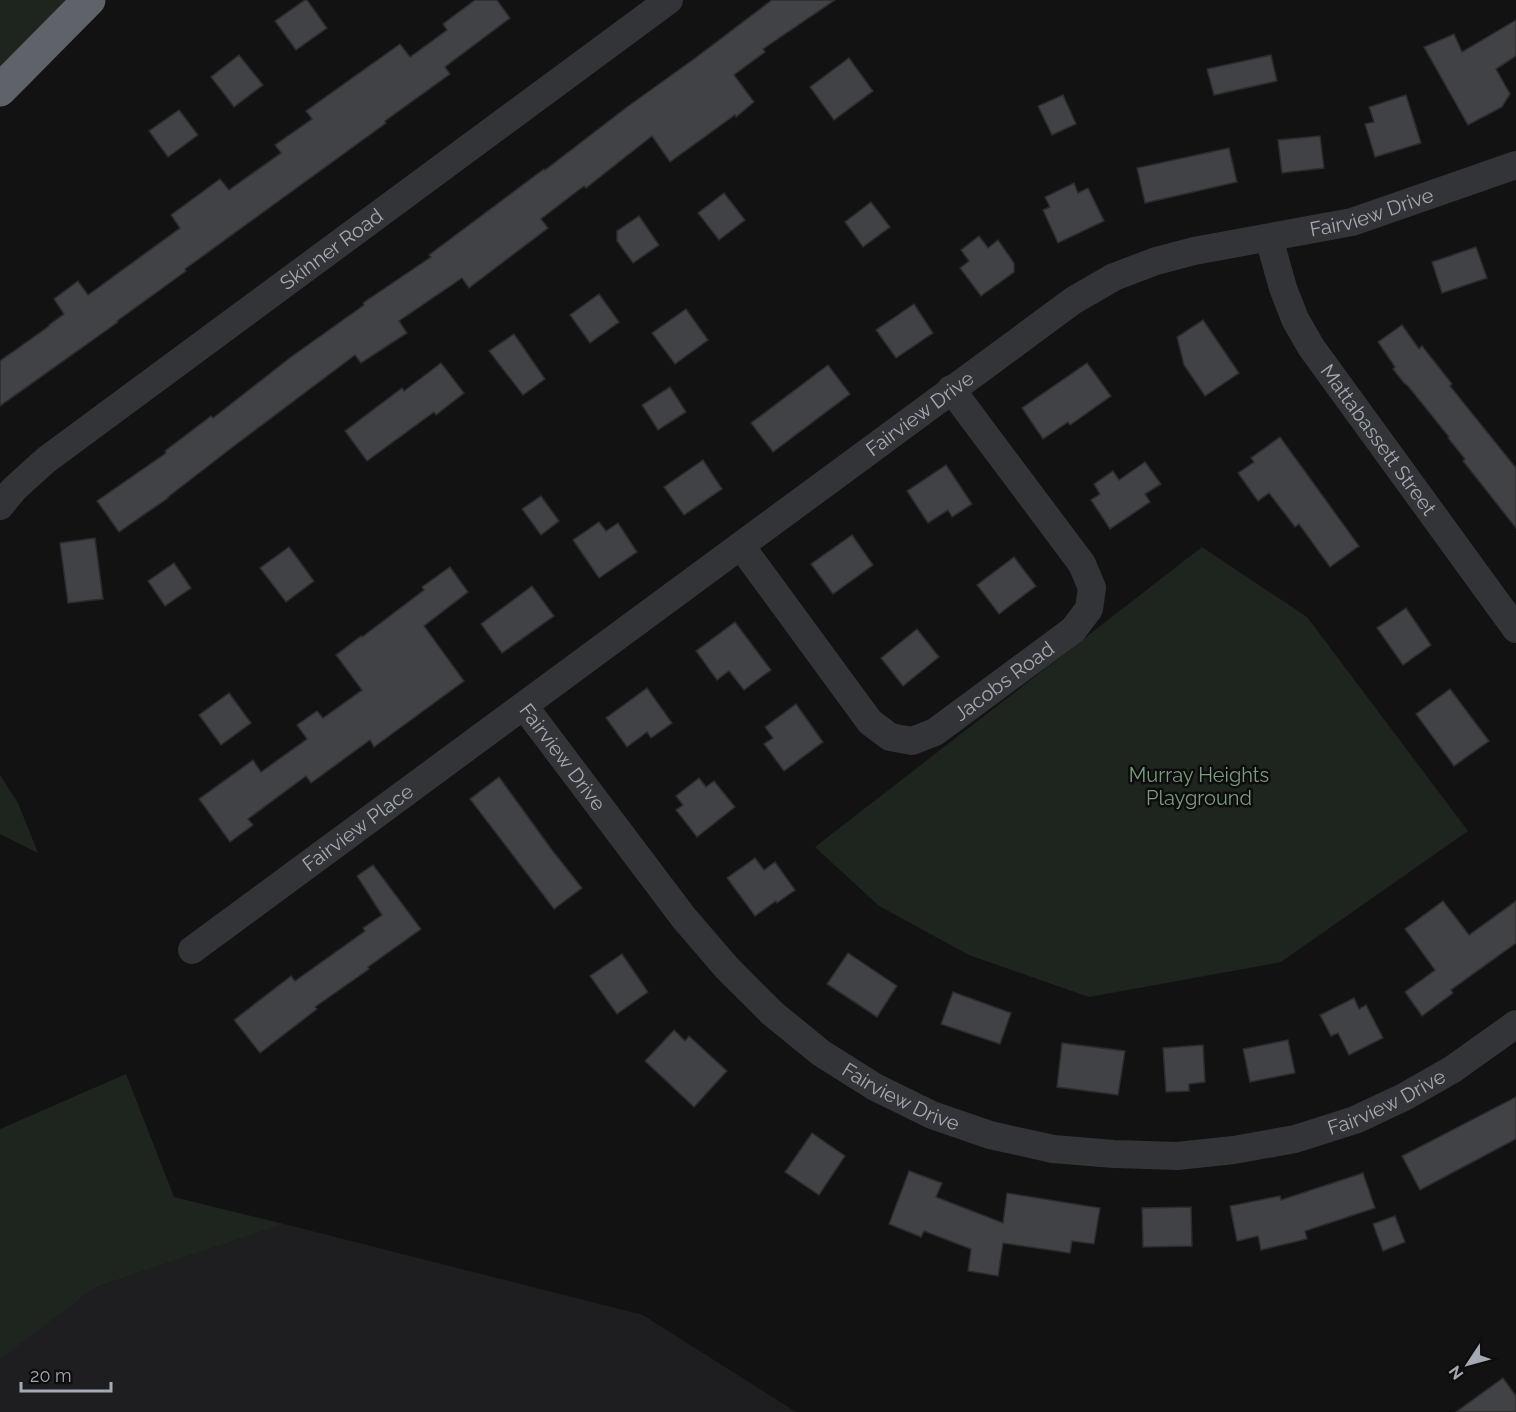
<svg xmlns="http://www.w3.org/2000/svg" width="1516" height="1412" font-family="Raleway,sans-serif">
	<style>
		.built { fill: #1e1e20 }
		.green { fill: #1e251f }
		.building { fill: #414246; stroke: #2c2c2f; stroke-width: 1.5 }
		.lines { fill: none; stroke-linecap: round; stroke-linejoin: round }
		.minor { stroke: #333438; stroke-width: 28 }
		.motorway { stroke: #5f6268; stroke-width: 33 }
		.labels { text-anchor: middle; stroke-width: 5; stroke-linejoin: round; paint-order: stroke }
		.street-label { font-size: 20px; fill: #a4a9b3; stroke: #0d0d0e }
		.park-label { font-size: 20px; fill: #7c9d7d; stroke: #0d0d0e }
	</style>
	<rect width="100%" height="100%" fill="#121213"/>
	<polygon class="built" points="284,1224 643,1315 796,1412 0,1412 0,1358 96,1287"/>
	<g class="green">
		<polygon points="0,0 68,0 0,69"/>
		<polygon points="1202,547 1307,617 1468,831 1281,962 1089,997 969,955 879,906 815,847"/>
		<polygon points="0,775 18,803 38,853 0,834"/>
		<polygon points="126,1074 174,1197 284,1224 96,1287 0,1359 0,1129"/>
	</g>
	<g class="building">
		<polygon points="305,0 307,0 327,28 296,50 275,21"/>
		<polygon points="475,0 497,0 510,18 445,67 450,74 385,121 386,123 185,269 186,271 117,321 118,322 0,406 0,361 49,326 49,325 64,314 54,299 78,281 88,295 180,228 171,215 220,179 229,190 281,153 275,145 312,119 306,111 400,44 410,57 447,30 443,24"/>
		<polygon points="772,0 835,0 763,49 765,52 734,75 754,102 736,117 735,115 670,162 652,136 586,188 584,186 541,219 548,228 469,288 462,278 399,321 407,333 361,363 355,355 234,446 168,497 168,498 119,532 97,501 166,453 165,451 211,416 213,418 291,357 364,305 363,303 431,257 429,255 544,169 545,170 627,107 694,59"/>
		<polygon points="1516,20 1516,56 1496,69 1510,94 1502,107 1468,125 1424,47 1454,34 1462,52"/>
		<polygon points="239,55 263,85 234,107 211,77"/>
		<polygon points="1271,55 1277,81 1214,95 1207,69"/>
		<polygon points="849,58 873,91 834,120 810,87"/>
		<polygon points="1063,95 1076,124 1052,135 1038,106"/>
		<polygon points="1406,95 1421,143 1375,157 1365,124 1374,122 1369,107"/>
		<polygon points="179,110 198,135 168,157 149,131"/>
		<polygon points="1320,136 1324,168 1282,173 1278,140"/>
		<polygon points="1229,148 1237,182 1145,203 1137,168"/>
		<polygon points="1074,183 1078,193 1088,188 1104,221 1058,243 1043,210 1050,207 1045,197"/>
		<polygon points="724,193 745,220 719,240 698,213"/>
		<polygon points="871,202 890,227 863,247 845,222"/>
		<polygon points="639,216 659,245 633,263 617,241 617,231"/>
		<polygon points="979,236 988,248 998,240 1014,263 1014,272 981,296 960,268 969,261 961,250"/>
		<polygon points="1476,247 1487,278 1442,293 1432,262"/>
		<polygon points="599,294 619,322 590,343 570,315"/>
		<polygon points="914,304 933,333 896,358 876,330"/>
		<polygon points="686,309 708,340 675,364 652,333"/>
		<polygon points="1203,320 1239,373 1205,396 1184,365 1177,337"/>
		<polygon points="1402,325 1419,349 1422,346 1452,384 1450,386 1516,468 1516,528 1463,461 1465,459 1448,438 1449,437 1408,386 1404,383 1393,369 1395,367 1378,342"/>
		<polygon points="514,334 545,379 523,395 489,351"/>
		<polygon points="441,363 464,393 436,415 434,412 367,461 345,431 402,388 404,391"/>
		<polygon points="1087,363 1111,396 1070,425 1068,422 1043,439 1022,408"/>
		<polygon points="828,365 850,394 773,452 751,423"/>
		<polygon points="670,387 686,412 658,430 642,405"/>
		<polygon points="1280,437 1359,546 1330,567 1299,524 1295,527 1269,493 1258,501 1238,473 1254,462 1251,458"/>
		<polygon points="703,460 722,489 684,515 664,487"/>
		<polygon points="1145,462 1161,484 1145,494 1150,502 1110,529 1091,500 1100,494 1094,484 1113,471 1119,480"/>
		<polygon points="946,465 972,504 952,517 948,510 928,523 907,491"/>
		<polygon points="541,496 559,521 541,535 522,509"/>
		<polygon points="599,522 606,531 618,523 637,552 599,578 573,540"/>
		<polygon points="852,535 873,565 833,594 811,564"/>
		<polygon points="95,538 103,599 68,603 60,543"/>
		<polygon points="289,547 314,581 286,602 260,568"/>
		<polygon points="1014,557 1036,586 999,614 977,585"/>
		<polygon points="174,563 191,588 165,606 148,581"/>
		<polygon points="450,567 468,592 424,626 464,681 374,747 370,740 311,783 306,776 248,819 253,825 230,842 199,799 253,760 261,772 307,739 297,725 317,711 323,718 362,690 336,655 361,636 362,637 424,590 422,587"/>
		<polygon points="532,586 554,616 502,653 481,624"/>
		<polygon points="1406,608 1431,645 1403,665 1377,628"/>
		<polygon points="735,622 771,670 744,690 729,671 717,680 696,651"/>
		<polygon points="917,629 939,657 903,686 881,658"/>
		<polygon points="647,688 672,723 651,738 647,732 627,747 606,718"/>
		<polygon points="1450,689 1489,741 1454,766 1416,714"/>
		<polygon points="229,693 251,723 221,745 199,715"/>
		<polygon points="796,704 823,742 784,771 764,744 773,738 765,727"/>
		<polygon points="499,777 552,850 582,888 554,909 470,799"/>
		<polygon points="699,778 706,787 714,781 735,807 697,837 676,810 683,805 676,796"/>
		<polygon points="755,858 764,870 775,862 795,890 777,903 776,901 755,916 727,878"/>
		<polygon points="373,865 421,929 368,967 369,969 315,1007 317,1009 260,1053 234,1020 291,976 295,981 365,931 363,928 382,915 357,876"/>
		<polygon points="1443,901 1469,935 1516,901 1516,943 1451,990 1453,993 1422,1016 1405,992 1435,970 1405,929"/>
		<polygon points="848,953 897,986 877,1017 827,984"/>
		<polygon points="622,954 648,992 617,1014 590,976"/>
		<polygon points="953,992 1011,1013 1000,1044 941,1024"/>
		<polygon points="1354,998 1359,1009 1366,1005 1383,1038 1349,1055 1338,1033 1331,1036 1320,1015"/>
		<polygon points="674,1030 685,1041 689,1036 727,1071 694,1107 645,1061"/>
		<polygon points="1288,1040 1295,1073 1250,1082 1243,1049"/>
		<polygon points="1062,1043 1125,1051 1118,1095 1057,1087"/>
		<polygon points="1203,1045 1205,1082 1189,1084 1189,1091 1166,1092 1163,1048"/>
		<polygon points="1516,1097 1516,1139 1420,1190 1402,1156"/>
		<polygon points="812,1133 845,1156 819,1195 785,1172"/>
		<polygon points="909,1171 942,1183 936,1197 1003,1223 1007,1193 1100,1208 1094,1244 1072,1241 1070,1253 1003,1243 998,1276 968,1271 971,1249 924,1231 921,1237 889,1224"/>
		<polygon points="1363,1173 1375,1208 1305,1231 1307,1239 1261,1250 1258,1236 1237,1241 1230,1206 1280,1196 1281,1200"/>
		<polygon points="1191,1207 1192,1246 1143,1247 1142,1208"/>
		<polygon points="1395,1216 1405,1242 1383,1251 1373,1224"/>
		<polygon points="1503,1378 1516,1396 1516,1412 1456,1412"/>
	</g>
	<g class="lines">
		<g class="minor">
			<path id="s1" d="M 1269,238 L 1283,288 L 1295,319 L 1311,347 L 1516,629"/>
			<path id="s2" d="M 0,506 L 14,489 L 46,460 L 669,0"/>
			<path id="s3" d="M 741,546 L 870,722 L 890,737 L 912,741 L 935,732 L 1073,630 L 1089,609 L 1092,588 L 1082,564 L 951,389"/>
			<path id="s4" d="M 524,706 L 684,918 L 727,968 L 772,1013 L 821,1053 L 875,1087 L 932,1115 L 990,1135 L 1053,1149 L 1114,1154 L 1177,1156 L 1234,1150 L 1295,1139 L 1355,1120 L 1404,1097 L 1453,1069 L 1516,1024"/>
			<path id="s5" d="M 192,950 L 1074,300 L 1114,277 L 1156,261 L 1194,251 L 1352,222 L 1516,165"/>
		</g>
		<polyline class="motorway" points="0,90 89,0"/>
	</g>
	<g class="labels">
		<g class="street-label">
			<text dy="7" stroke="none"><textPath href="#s5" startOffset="1408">Fairview Drive</textPath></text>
			<text dy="7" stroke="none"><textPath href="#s2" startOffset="420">Skinner Road</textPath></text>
			<text dy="7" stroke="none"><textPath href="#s5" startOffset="904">Fairview Drive</textPath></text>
			<text dy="7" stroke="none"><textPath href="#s1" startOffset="232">Mattabassett Street</textPath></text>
			<text dy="7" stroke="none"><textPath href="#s3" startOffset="376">Jacobs Road</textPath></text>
			<text dy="7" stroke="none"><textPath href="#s4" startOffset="64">Fairview Drive</textPath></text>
			<text dy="7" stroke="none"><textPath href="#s5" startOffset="206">Fairview Place</textPath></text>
			<text dy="7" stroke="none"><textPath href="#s4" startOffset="550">Fairview Drive</textPath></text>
			<text dy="7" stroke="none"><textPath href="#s4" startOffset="1054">Fairview Drive</textPath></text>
		</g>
		<g class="park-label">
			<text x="1199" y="782">Murray Heights<tspan x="1199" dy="23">Playground</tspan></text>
		</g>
	</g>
	<g transform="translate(1468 1364) rotate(234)" stroke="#0d0d0e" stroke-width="4.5" paint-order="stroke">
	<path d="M0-4.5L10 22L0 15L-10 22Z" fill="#a4a9b3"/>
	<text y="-9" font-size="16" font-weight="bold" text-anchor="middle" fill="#a4a9b3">N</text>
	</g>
	<path d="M21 1382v9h90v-9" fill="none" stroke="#a4a9b3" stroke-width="3"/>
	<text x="30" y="1382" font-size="18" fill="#a4a9b3" stroke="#0d0d0e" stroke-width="4.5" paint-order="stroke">20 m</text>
</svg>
